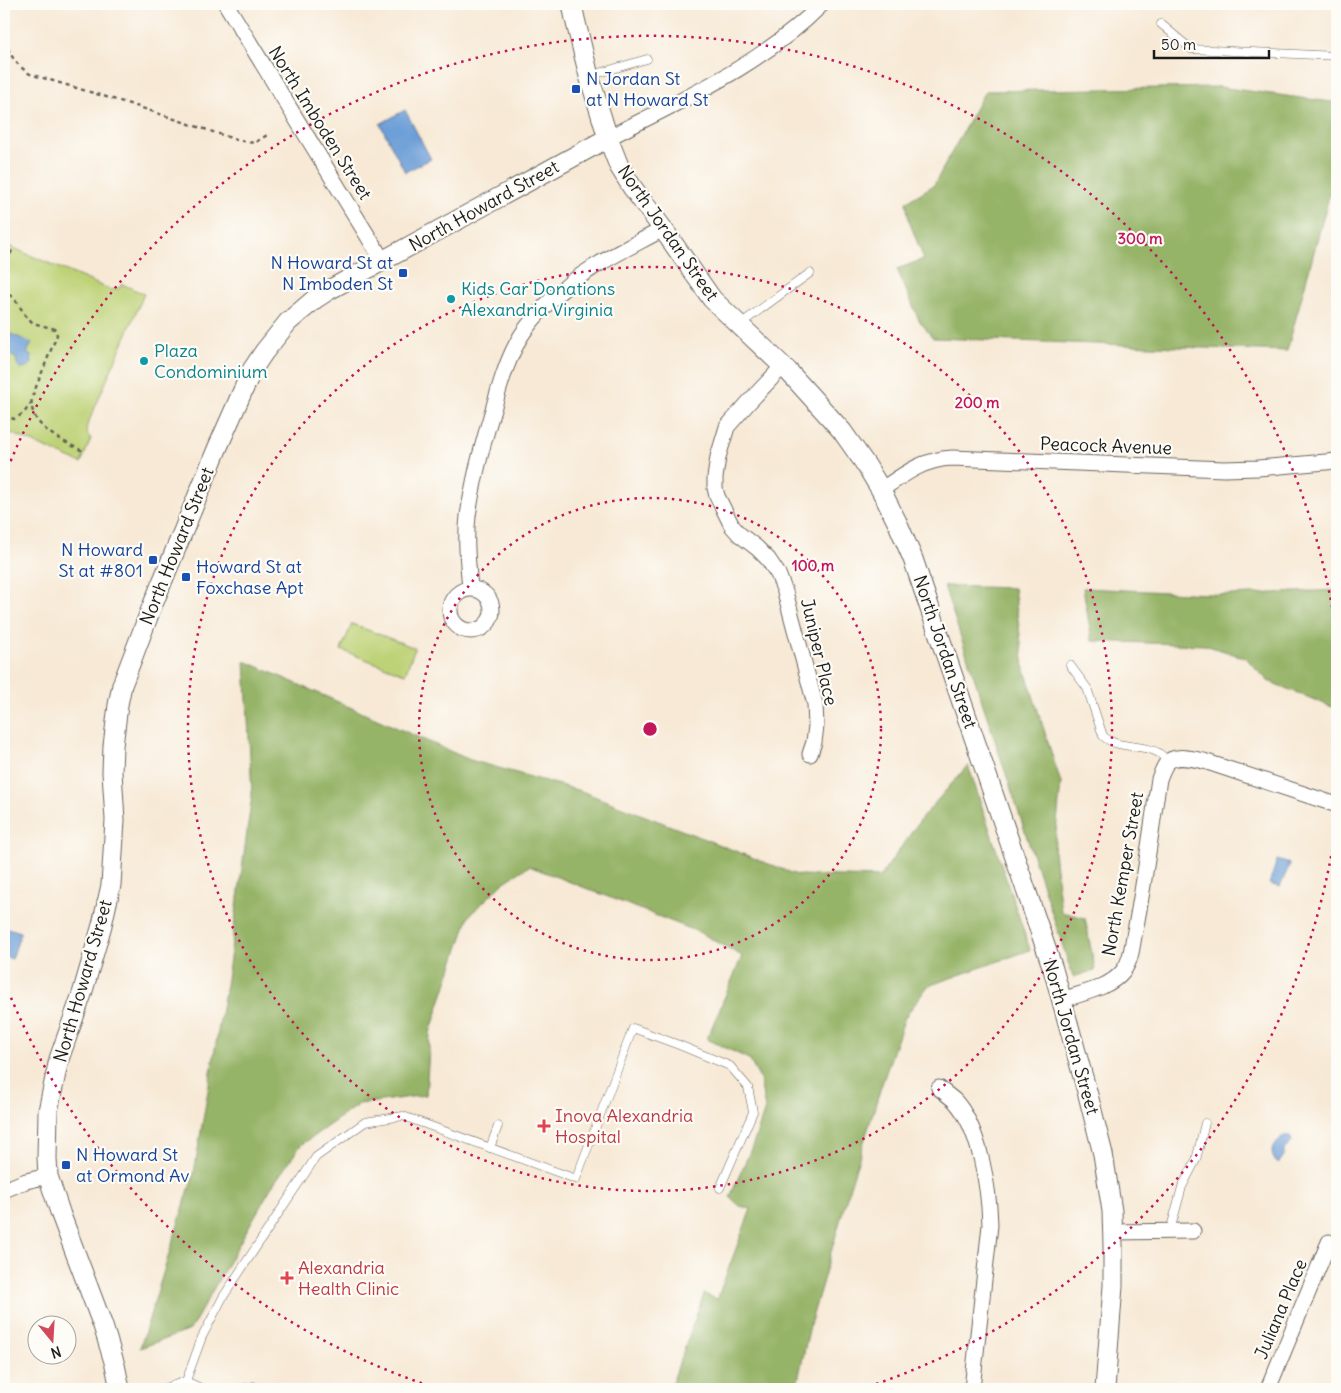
<svg xmlns="http://www.w3.org/2000/svg" width="1341" height="1393" font-family="Delius,sans-serif">
	<style>
		.green { fill: #bdd276; stroke: #6c7749 }
		.forest { fill: #96b467; stroke: #596842 }
		.water { fill: #6c9ed7; stroke: #445d7a }
		.lines { fill: none; stroke-linecap: round; stroke-linejoin: round }
		.service-casing { stroke: #69645d; stroke-width: 9 }
		.minor-casing { stroke: #69645d; stroke-width: 17 }
		.tertiary-casing { stroke: #69645d; stroke-width: 21 }
		.path { stroke: #69645d; stroke-width: 2.5; stroke-dasharray: 4 4; stroke-linecap: butt }
		.service { stroke: #fff; stroke-width: 8 }
		.minor { stroke: #fff; stroke-width: 15 }
		.tertiary { stroke: #fff; stroke-width: 19 }
		.ring { fill: none; stroke: #c2185b; stroke-width: 2.5; stroke-dasharray: 2.5 5 }
		.transit-dot { fill: #1a4fb4; stroke: #fdfcf7; stroke-width: 2 }
		.culture-dot { fill: #0f9aa8; stroke: #fdfcf7; stroke-width: 2 }
		.health-dot { fill: #e0444e; stroke: #fdfcf7; stroke-width: 2 }
		.labels { text-anchor: middle; stroke-width: 4.5; stroke-linejoin: round; paint-order: stroke }
		.transit-label { font-size: 18px; fill: #164399; stroke: #fdfcf7; text-anchor: start }
		.street-label { font-size: 18px; fill: #1c1c1c; stroke: #fdfcf7 }
		.culture-label { font-size: 18px; fill: #0d838f; stroke: #fdfcf7; text-anchor: start }
		.health-label { font-size: 18px; fill: #be3a42; stroke: #fdfcf7; text-anchor: start }
		.centre { fill: #c2185b; stroke: #fdfcf7; stroke-width: 2.5 }
		.ring-label { font-size: 15px; text-anchor: middle; font-weight: bold; fill: #c2185b; stroke: #fdfcf7; stroke-width: 4.5; stroke-linejoin: round; paint-order: stroke }
	</style>
	<rect width="100%" height="100%" fill="#fdfcf7"/>
	<filter id="ink" filterUnits="userSpaceOnUse"><feTurbulence type="fractalNoise" baseFrequency=".02" numOctaves="2"/><feDisplacementMap in="SourceGraphic" scale="10" xChannelSelector="R" yChannelSelector="G"/><feConvolveMatrix kernelMatrix="1 2 1 2 8 2 1 2 1" color-interpolation-filters="sRGB"/></filter>
	<filter id="wash" filterUnits="userSpaceOnUse"><feTurbulence type="fractalNoise" baseFrequency=".0096" numOctaves="4" result="noise"/><feDisplacementMap in="SourceGraphic" scale="20" xChannelSelector="R" yChannelSelector="G"/><feGaussianBlur stdDeviation="1.12" result="paint"/><feColorMatrix in="noise" values="0 0 0 0 0 0 0 0 0 0 0 0 0 0 0 0 0 1.4 0 .05"/><feComposite in="paint" operator="in"/></filter>
	<g filter="url(#wash)">
		<rect width="100%" height="100%" fill="#f7e9d5"/>
		<g class="green">
			<polygon points="4,244 111,290 119,288 122,284 144,294 86,428 87,433 91,439 81,463 4,430"/>
			<polygon points="352,624 415,648 405,674 341,650"/>
		</g>
		<g class="forest">
			<polygon points="1219,87 1331,102 1337,101 1337,167 1287,351 933,338 919,320 897,269 924,259 909,221 906,202 934,185 985,91"/>
			<polygon points="944,586 1014,588 1024,667 1061,783 1054,851 1061,912 1085,918 1095,970 1073,977"/>
			<polygon points="1083,588 1230,595 1337,590 1337,709 1268,681 1246,658 1205,645 1092,641"/>
			<polygon points="245,661 470,760 581,791 797,875 880,877 921,819 968,765 1030,950 928,986 905,1017 881,1087 849,1190 810,1325 796,1389 670,1389 704,1294 717,1299 751,1209 740,1206 730,1197 754,1142 765,1109 760,1079 749,1059 707,1039 742,956 701,933 529,866 503,883 469,916 430,1033 426,1095 359,1104 301,1145 272,1186 190,1330 140,1348 194,1173 228,973 252,795"/>
		</g>
		<g class="water">
			<polygon points="405,110 431,159 405,172 380,124"/>
			<polygon points="4,331 32,343 27,353 31,356 32,363 27,368 20,368 17,364 16,358 4,352"/>
			<polygon points="1277,860 1290,864 1280,887 1269,884"/>
			<polygon points="8,928 21,932 12,959 4,956 4,938"/>
			<path d="M 1284,1136 L 1288,1136 L 1291,1138 L 1292,1142 L 1284,1150 C 1284,1156 1283,1159 1278,1163 L 1276,1162 C 1268,1152 1273,1142 1284,1136 Z"/>
		</g>
	</g>
	<g filter="url(#ink)">
		<g class="lines">
			<g class="service-casing">
				<g id="service">
					<polyline points="1161,24 1191,49 1337,56"/>
					<polyline points="589,76 647,59"/>
					<polyline points="739,325 810,273"/>
					<path d="M 1070,665 L 1087,688 L 1103,736 C 1118,750 1142,743 1159,753 C 1163,756 1166,759 1168,762"/>
					<polyline points="490,1148 498,1126"/>
					<polyline points="1170,1231 1182,1187 1196,1160 1205,1123"/>
					<polyline points="186,1381 203,1389"/>
					<polyline points="162,1389 186,1381"/>
					<polyline points="186,1389 186,1381 202,1337 223,1297 316,1157 365,1122 403,1116 576,1179 633,1028 679,1045 730,1066 748,1087 753,1112 720,1188"/>
					<polyline points="241,1389 253,1386 260,1389"/>
				</g>
			</g>
			<g class="minor-casing">
				<g id="minor">
					<polyline points="226,4 383,261"/>
					<path d="M 608,138 C 683,99 762,65 822,4"/>
					<polyline points="783,366 749,402 727,427 718,457 715,478 715,488 717,496 732,526 739,534 757,548 768,559 778,574 785,592 815,704 816,726 814,742 810,754"/>
					<path d="M 881,490 C 904,474 924,459 952,458 L 1224,469 L 1258,468 L 1337,461"/>
					<path d="M 470,588 C 468,565 465,540 468,516 C 473,481 482,446 492,413 C 499,389 505,366 516,345 C 524,328 538,313 551,300 C 582,269 625,250 663,229"/>
					<circle cx="471" cy="610" r="21"/>
					<path d="M 1062,1000 C 1082,993 1110,988 1123,971 C 1132,960 1132,944 1135,931 C 1145,880 1151,830 1159,779 C 1161,774 1163,768 1166,764 C 1174,753 1193,759 1204,761 L 1337,805"/>
					<path d="M 939,1088 C 944,1092 949,1096 954,1100 C 980,1127 989,1189 990,1225 L 972,1389"/>
					<polyline points="4,1190 26,1181 48,1176"/>
					<polyline points="1112,1232 1193,1231"/>
					<polyline points="1268,1389 1329,1242"/>
				</g>
			</g>
			<g class="tertiary-casing">
				<g id="tertiary">
					<polyline points="572,4 575,19 589,76 608,138 619,166 632,187 663,229 712,299 788,371 842,431 866,465 881,490 898,524 913,559 1053,969 1088,1095 1103,1154 1112,1211 1113,1245 1113,1286 1105,1389"/>
					<polyline points="120,1389 115,1365 103,1326 61,1215 48,1176 47,1158 48,1111 59,1059 82,994 102,925 111,885 115,820 112,772 113,746 118,705 122,685 151,609 217,449 252,370 264,352 288,322 315,299 329,290 608,138"/>
				</g>
			</g>
			<g class="path">
				<path d="M 4,41 C 12,57 15,64 30,74 L 133,105 L 237,140 L 254,143 L 269,134"/>
				<polyline points="4,269 13,248"/>
				<path d="M 4,289 L 17,302 L 25,315 L 33,323 L 55,329 L 57,335 L 32,397 C 27,427 63,441 85,452"/>
				<polyline points="4,415 14,419 24,413 31,403"/>
			</g>
			<use href="#service" class="service"/>
			<use href="#minor" class="minor"/>
			<use href="#tertiary" class="tertiary"/>
		</g>
	</g>
	<g class="ring">
		<circle cx="650" cy="729" r="231"/>
		<circle cx="650" cy="729" r="462"/>
		<path d="M1337 819A693 693 0 0 1 864 1388M436 1388A693 693 0 0 1 5 983M5 475A693 693 0 0 1 1337 639"/>
	</g>
	<g class="transit-dot">
		<rect x="571" y="84" width="10" height="10" rx="2.5"/>
		<rect x="398" y="268" width="10" height="10" rx="2.5"/>
		<rect x="148" y="555" width="10" height="10" rx="2.5"/>
		<rect x="181" y="572" width="10" height="10" rx="2.5"/>
		<rect x="61" y="1160" width="10" height="10" rx="2.5"/>
	</g>
	<g class="culture-dot">
		<circle cx="451" cy="299" r="5"/>
		<circle cx="144" cy="361" r="5"/>
	</g>
	<g class="health-dot">
		<path d="M541.5 1118.5h5v5h5v5h-5v5h-5v-5h-5v-5h5z"/>
		<path d="M284.5 1270.5h5v5h5v5h-5v5h-5v-5h-5v-5h5z"/>
	</g>
	<g class="labels">
		<g class="transit-label">
			<text x="586" y="85">N Jordan St<tspan x="586" dy="21">at N Howard St</tspan></text>
			<text x="393" y="269" text-anchor="end">N Howard St at<tspan x="393" dy="21">N Imboden St</tspan></text>
			<text x="143" y="556" text-anchor="end">N Howard<tspan x="143" dy="21">St at #801</tspan></text>
			<text x="196" y="573">Howard St at<tspan x="196" dy="21">Foxchase Apt</tspan></text>
			<text x="76" y="1161">N Howard St<tspan x="76" dy="21">at Ormond Av</tspan></text>
		</g>
		<g class="street-label">
			<text transform="translate(320 123) rotate(58)" y="6">North Imboden Street</text>
			<text transform="translate(484 206) rotate(-29)" y="6">North Howard Street</text>
			<text transform="translate(668 233) rotate(55)" y="6">North Jordan Street</text>
			<text transform="translate(1106 446) rotate(2)" y="6">Peacock Avenue</text>
			<text transform="translate(177 546) rotate(-68)" y="6">North Howard Street</text>
			<text transform="translate(819 652) rotate(77)" y="6">Juniper Place</text>
			<text transform="translate(945 652) rotate(71)" y="6">North Jordan Street</text>
			<text transform="translate(1123 874) rotate(-80)" y="6">North Kemper Street</text>
			<text transform="translate(83 981) rotate(-74)" y="6">North Howard Street</text>
			<text transform="translate(1071 1037) rotate(74)" y="6">North Jordan Street</text>
			<text transform="translate(1281 1309) rotate(-67)" y="6">Juliana Place</text>
		</g>
		<g class="culture-label">
			<text x="461" y="295">Kids Car Donations<tspan x="461" dy="21">Alexandria Virginia</tspan></text>
			<text x="154" y="357">Plaza<tspan x="154" dy="21">Condominium</tspan></text>
		</g>
		<g class="health-label">
			<text x="555" y="1122">Inova Alexandria<tspan x="555" dy="21">Hospital</tspan></text>
			<text x="298" y="1274">Alexandria<tspan x="298" dy="21">Health Clinic</tspan></text>
		</g>
	</g>
	<circle cx="650" cy="729" r="8" class="centre"/>
	<g class="ring-label">
		<text x="1140" y="244">300 m</text>
		<text x="977" y="408">200 m</text>
		<text x="813" y="571">100 m</text>
	</g>
	<rect width="1341" height="1393" fill="none" stroke="#fdfcf7" stroke-width="20"/>
	<g transform="translate(52 1340) rotate(162)"><circle r="24" fill="#fdfcf7" stroke="#a3a29f"/>
	<path d="M0-4L9 19L0 12L-9 19Z" fill="#d1495b"/>
	<text y="-8" font-size="14" font-weight="bold" text-anchor="middle" fill="#1c1c1c">N</text>
	</g>
	<path d="M1154 50v8h115v-8" fill="none" stroke="#1c1c1c" stroke-width="2.5"/>
	<text x="1161" y="50" font-size="15" fill="#1c1c1c" stroke="#fdfcf7" stroke-width="4" paint-order="stroke">50 m</text>
</svg>
